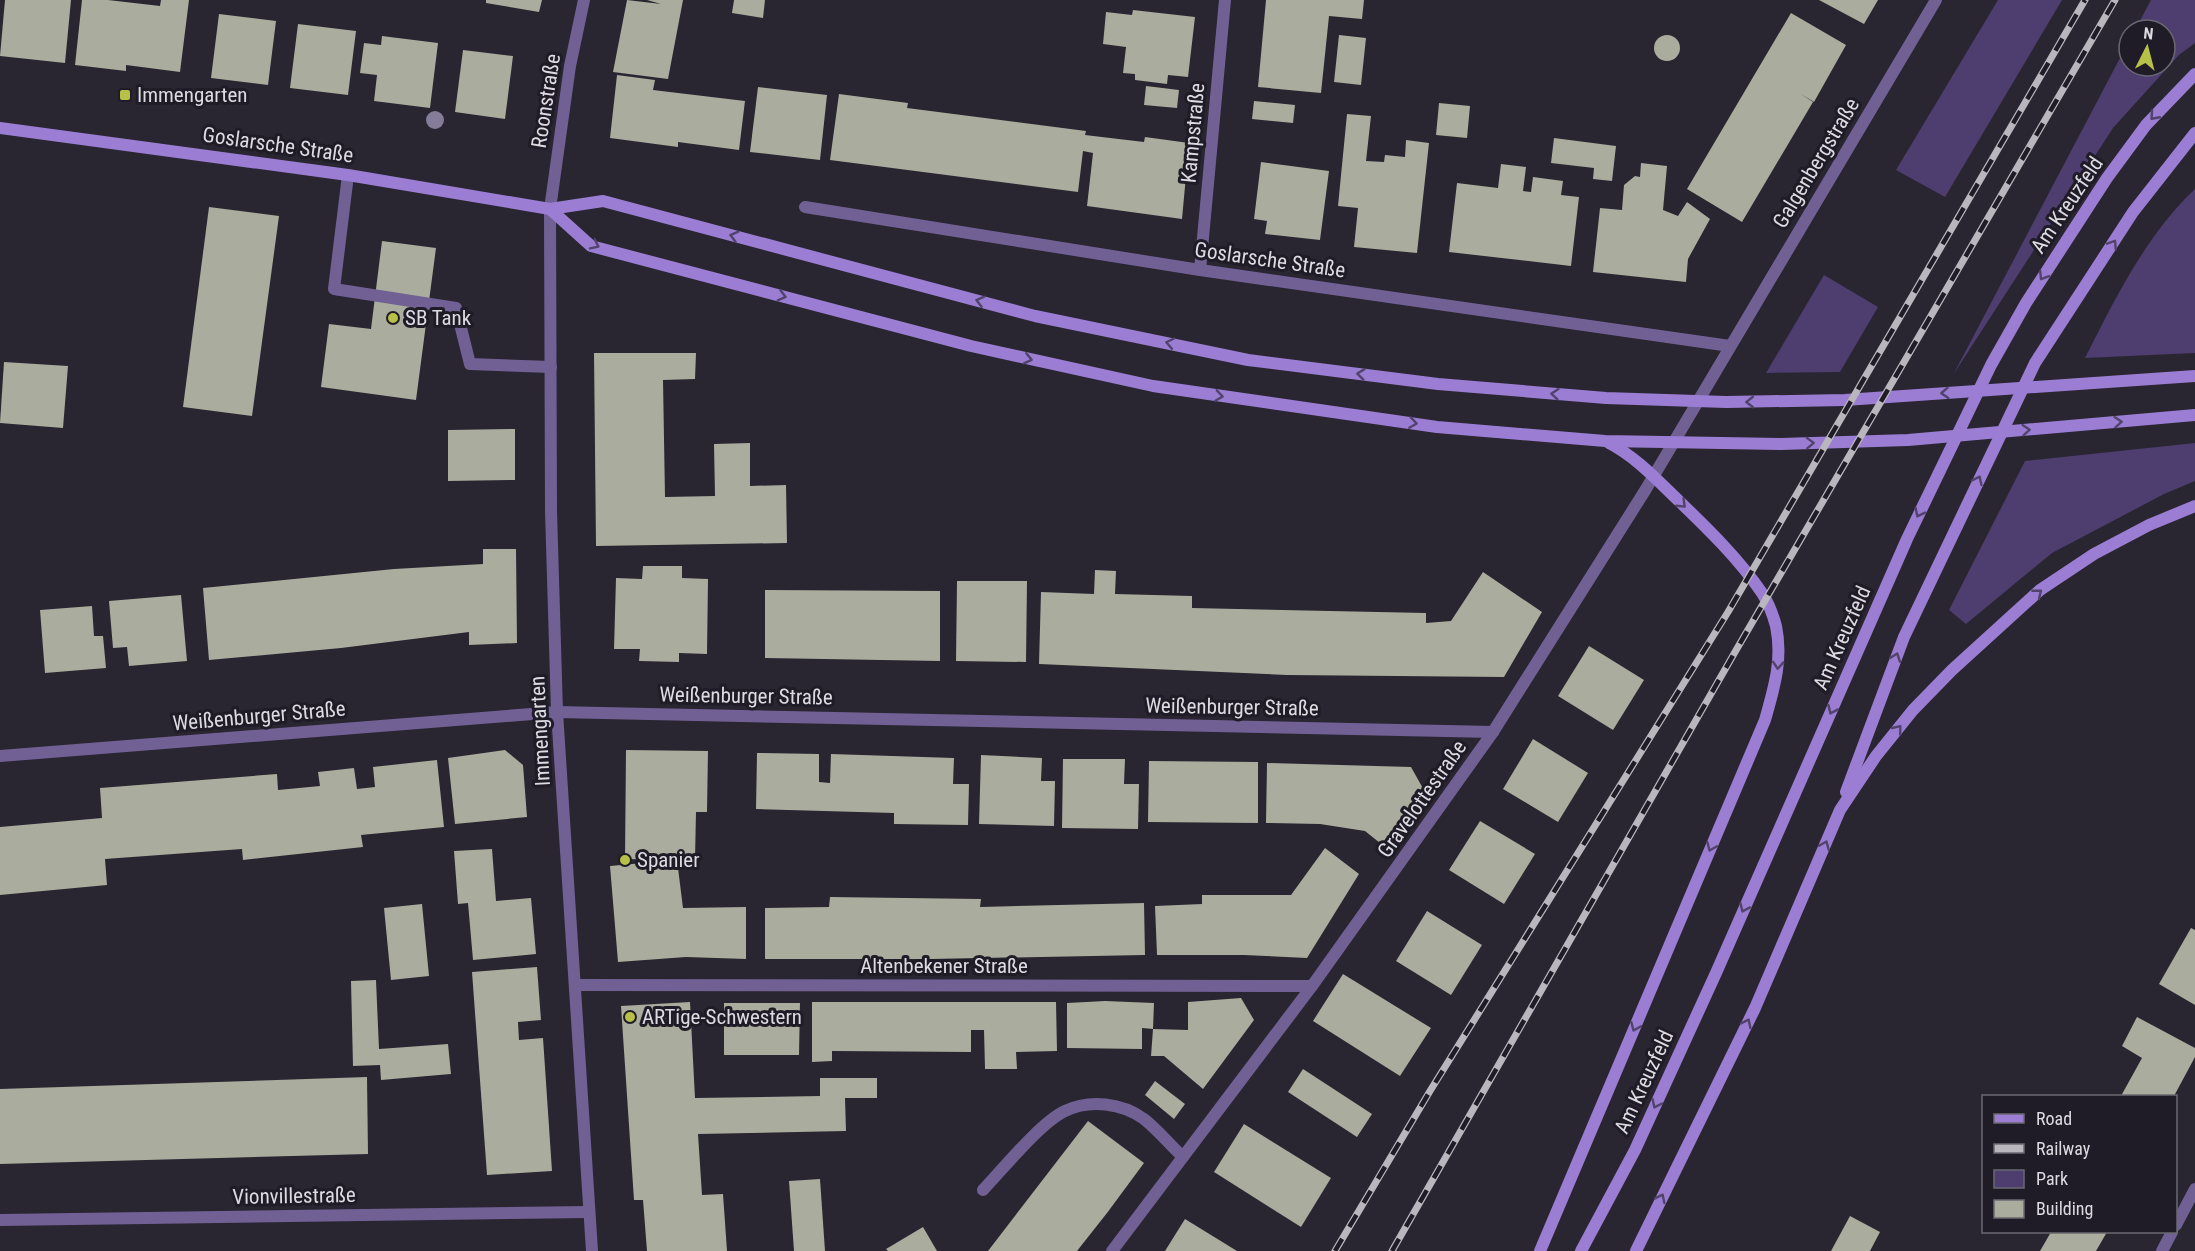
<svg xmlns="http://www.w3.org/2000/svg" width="2195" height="1251" font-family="'Roboto Condensed',sans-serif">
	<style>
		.green { fill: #4e3d6f }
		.building { fill: #aaac9d }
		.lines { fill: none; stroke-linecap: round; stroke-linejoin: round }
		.service { stroke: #716094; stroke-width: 12 }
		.minor { stroke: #716094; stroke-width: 12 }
		.tertiary { stroke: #716094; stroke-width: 12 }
		.secondary { stroke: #9b7ed3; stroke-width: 12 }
		.rail-casing { stroke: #b9b6be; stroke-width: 7 }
		.rail { stroke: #1f1c27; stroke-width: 4.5; stroke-dasharray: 14; stroke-linecap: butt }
		.tree { fill: #857c9a }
		.oneway { stroke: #51436c }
		.poi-dot { fill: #b7c148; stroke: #1f1c27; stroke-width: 2 }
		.labels { text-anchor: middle; stroke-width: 6; stroke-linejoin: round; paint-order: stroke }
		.poi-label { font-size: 21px; fill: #dddbe2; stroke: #1f1c27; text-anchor: start }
		.street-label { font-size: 21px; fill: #dddbe2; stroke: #1f1c27 }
	</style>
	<rect width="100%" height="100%" fill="#292531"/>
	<g class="green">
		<polygon points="1998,0 2062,0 1945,197 1896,170"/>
		<polygon points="2151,0 2195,0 2195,43 2179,55 2113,128 1953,375 2129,41 2129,66 2165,66 2165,30 2135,30"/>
		<path d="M 2195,189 L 2195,353 L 2085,358 C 2115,299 2146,235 2195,189 Z"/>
		<polygon points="1824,275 1878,307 1840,372 1766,373"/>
		<polygon points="2195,443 2195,481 2164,494 2052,553 1966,624 1949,610 2025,461"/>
	</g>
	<g class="building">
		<polygon points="5,0 71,0 65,63 0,56"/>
		<polygon points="82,0 108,0 160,6 161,0 189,0 180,72 126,65 126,71 75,65"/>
		<polygon points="486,0 542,0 539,12 486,3"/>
		<polygon points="627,0 661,4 647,0 683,0 668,79 613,72"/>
		<polygon points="734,0 765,0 763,18 732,13"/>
		<polygon points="1266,0 1364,0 1362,19 1329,16 1321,93 1258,87"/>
		<polygon points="1819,0 1878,0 1864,24"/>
		<polygon points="1133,10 1195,17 1188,77 1168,75 1167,84 1135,80 1135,74 1123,73 1126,47 1103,44 1106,12 1132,15"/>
		<polygon points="1791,13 1846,45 1814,102 1801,94 1813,102 1742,222 1687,189"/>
		<polygon points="219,14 276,21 268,85 211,78"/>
		<polygon points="298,24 356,31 348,95 290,88"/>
		<polygon points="1339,35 1366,38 1361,85 1334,82"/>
		<circle cx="1667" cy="48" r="13"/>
		<polygon points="382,36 438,43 430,108 374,101 377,75 360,73 364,43 381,45"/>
		<polygon points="463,50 513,56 505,119 455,112"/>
		<polygon points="617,75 655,80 653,90 745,101 739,150 678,142 678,147 610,138"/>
		<polygon points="1146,86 1179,90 1177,108 1144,105"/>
		<polygon points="758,87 827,95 820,160 750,152"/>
		<polygon points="839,94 908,103 907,108 1086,131 1085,135 1144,142 1145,137 1189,143 1182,219 1087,206 1093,153 1083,151 1078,192 830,160"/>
		<polygon points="1254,101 1295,105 1293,123 1252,119"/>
		<polygon points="1439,103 1470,106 1467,138 1436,135"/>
		<polygon points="1347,114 1371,116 1366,161 1384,162 1385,155 1405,157 1406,140 1429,143 1417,253 1354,247 1358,208 1338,206"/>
		<polygon points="1554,138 1616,146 1612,181 1593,179 1594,168 1551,163"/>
		<polygon points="1261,162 1329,171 1320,240 1265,234 1267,221 1254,219"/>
		<polygon points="1641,163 1667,166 1663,210 1678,216 1687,202 1710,219 1688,259 1686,282 1593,272 1600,208 1622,210 1624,185 1635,176 1640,177"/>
		<polygon points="1501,164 1526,167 1523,191 1531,192 1533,177 1563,181 1561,195 1579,197 1571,266 1449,252 1457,183 1498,188"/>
		<polygon points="209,207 279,216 252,416 183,407"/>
		<polygon points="382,241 436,248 416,400 321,387 329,324 371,329"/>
		<polygon points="594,353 696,353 695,379 663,380 665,497 715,496 714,444 750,443 750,486 786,485 787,543 596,546"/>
		<polygon points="4,362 68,366 63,428 0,423"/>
		<polygon points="515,429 515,480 448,481 448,430"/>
		<polygon points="483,549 516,549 517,643 469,645 469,632 341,648 209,660 203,588 394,569 483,564"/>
		<polygon points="643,566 682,566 682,578 708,579 707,654 679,653 679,662 639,661 640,649 614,649 616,578 642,579"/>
		<polygon points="1095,570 1116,571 1115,594 1192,596 1192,608 1426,613 1426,623 1451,621 1483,572 1542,612 1504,677 1287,675 1039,664 1041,592 1094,594"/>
		<polygon points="957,581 1027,581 1026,662 956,661"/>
		<polygon points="765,590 940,591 940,661 765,658"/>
		<polygon points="181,595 187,661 129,666 127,647 113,648 109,601"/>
		<polygon points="92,606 94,636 103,636 106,668 45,673 40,610"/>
		<polygon points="1589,646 1644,680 1613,730 1558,696"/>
		<polygon points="1533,739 1588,773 1558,822 1503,789"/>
		<polygon points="505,750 523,765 527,817 455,824 448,758"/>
		<polygon points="626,750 708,751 707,812 696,812 695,859 677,860 683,908 746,907 746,959 686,957 618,962 610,866 677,860 625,859"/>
		<polygon points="757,753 819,754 819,782 830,783 831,754 954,758 953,784 969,784 968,825 894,824 894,813 756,809"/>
		<polygon points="981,755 1042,758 1041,781 1055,781 1054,826 979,824"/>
		<polygon points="1063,759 1125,759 1124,784 1139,784 1138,829 1062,828"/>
		<polygon points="437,760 444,827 361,835 363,847 243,860 242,849 105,859 107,885 0,895 0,827 102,818 100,788 277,774 278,790 320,786 318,772 354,768 357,789 375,787 373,767"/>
		<polygon points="1149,761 1258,762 1258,823 1148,822"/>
		<polygon points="1267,763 1411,767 1425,792 1385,847 1365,831 1320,824 1266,823"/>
		<polygon points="1480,821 1535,854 1504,904 1449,870"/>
		<polygon points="1325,848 1359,874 1307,958 1244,955 1157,955 1155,906 1202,904 1202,895 1291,895"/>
		<polygon points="492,849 496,901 531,898 536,954 473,960 468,903 458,904 454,851"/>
		<polygon points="830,897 981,899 980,907 1144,903 1145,955 931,959 765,959 765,908 829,907"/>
		<polygon points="422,904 429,976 391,980 384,908"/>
		<polygon points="1427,911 1482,945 1451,995 1396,961"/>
		<polygon points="2191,928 2195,930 2195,1005 2159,984"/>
		<polygon points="537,967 541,1020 518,1022 519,1040 543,1038 552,1171 487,1175 472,972"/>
		<polygon points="1343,974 1431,1028 1400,1076 1313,1021"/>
		<polygon points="376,980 379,1049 448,1044 451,1074 381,1080 380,1065 353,1066 351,981"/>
		<polygon points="1241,998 1254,1020 1203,1089 1164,1056 1151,1056 1153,1029 1188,1030 1188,1002"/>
		<polygon points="1105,1001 1154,1003 1153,1029 1142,1028 1142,1049 1067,1048 1067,1003"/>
		<polygon points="690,1002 695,1098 820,1096 820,1078 877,1078 877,1098 845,1098 846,1131 698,1134 702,1195 723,1194 727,1251 647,1251 643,1200 634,1200 621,1006"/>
		<polygon points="812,1002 1056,1002 1057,1051 1016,1052 1017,1069 985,1069 984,1030 971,1030 971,1052 832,1051 832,1061 812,1062"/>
		<polygon points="724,1003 800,1003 799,1055 724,1055"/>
		<polygon points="2137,1017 2195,1048 2195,1057 2174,1096 2121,1096 2142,1058 2122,1046"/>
		<polygon points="1303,1069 1372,1114 1357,1137 1288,1092"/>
		<polygon points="367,1077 368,1154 0,1164 0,1089"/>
		<polygon points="1155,1081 1185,1104 1174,1119 1145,1095"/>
		<polygon points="1088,1121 1144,1163 1107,1213 1077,1251 988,1251"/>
		<polygon points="1244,1124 1331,1178 1301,1227 1214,1172"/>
		<polygon points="820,1179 825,1251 794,1251 789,1181"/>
		<polygon points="1850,1216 1880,1232 1870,1251 1831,1251"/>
		<polygon points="1185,1219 1237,1251 1165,1251"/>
		<polygon points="923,1227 937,1251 888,1251 886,1249"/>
		<polygon points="2051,1232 2107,1232 2096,1251 2040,1251"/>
	</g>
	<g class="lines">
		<g class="service">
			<polyline points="348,175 334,289 456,308 470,364 551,367"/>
			<path d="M 983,1190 C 1003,1169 1041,1122 1065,1111 C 1090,1099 1122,1103 1144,1119 C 1158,1130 1170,1145 1183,1157"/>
		</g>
		<g class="minor">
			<polyline points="805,207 1200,270 1730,346"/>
			<polyline points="1200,270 1225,0"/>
			<polyline points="0,756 557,712 1493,732"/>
			<polyline points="576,985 1312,986"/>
			<polyline points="0,1220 588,1212"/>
			<polyline points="2176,1225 2195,1189"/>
			<polyline points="1112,1251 1312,986 1493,732 1646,489 1936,0"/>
			<polyline points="2162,1251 2172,1232"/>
		</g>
		<polyline class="tertiary" points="584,0 570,66 550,209 551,511 557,712 592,1251"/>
		<g class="secondary">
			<polyline points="0,128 348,175 550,209 603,201 1035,316 1248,360 1438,384 1606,398 1726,402 1845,400 2195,376"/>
			<polyline points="550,209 591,246 971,346 1153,386 1437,427 1605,441 1781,444 1908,440 2195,415"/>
			<polyline points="1846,792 1904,637 2035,363 2133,212 2195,133"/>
			<path d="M 1540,1251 L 1765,720 C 1774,688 1783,660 1776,626 C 1773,615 1768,602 1762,593 C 1739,559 1708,529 1679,501 C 1657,480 1636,457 1609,443"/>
			<polyline points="1581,1251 1635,1150 1716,973 1907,539 1991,365 2026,303 2107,178 2146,125 2195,74"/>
			<polyline points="1636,1251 1755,1008 1840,810 1876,756 1913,710 1952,670 2040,590 2094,554 2149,525 2195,506"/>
		</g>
		<g class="rail-casing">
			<g id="rail">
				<polyline points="1335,1251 1430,1091 1728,612 2085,0"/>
				<polyline points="1392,1251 1735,652 2115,0"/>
			</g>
		</g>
		<use href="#rail" class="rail"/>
	</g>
	<circle class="tree" cx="435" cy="120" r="9"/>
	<defs><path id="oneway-chevron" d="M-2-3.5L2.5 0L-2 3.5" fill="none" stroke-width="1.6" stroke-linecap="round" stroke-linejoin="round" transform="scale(1.5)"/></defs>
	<g class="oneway">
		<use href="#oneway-chevron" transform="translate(2154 116) rotate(132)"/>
		<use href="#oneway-chevron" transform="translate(734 236) rotate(-165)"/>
		<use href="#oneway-chevron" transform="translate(2113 244) rotate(-57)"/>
		<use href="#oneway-chevron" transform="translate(595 245) rotate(26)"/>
		<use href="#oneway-chevron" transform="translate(2043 276) rotate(122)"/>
		<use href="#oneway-chevron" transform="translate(782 296) rotate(15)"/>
		<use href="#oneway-chevron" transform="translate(980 301) rotate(-165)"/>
		<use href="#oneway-chevron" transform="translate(1170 343) rotate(-168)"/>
		<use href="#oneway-chevron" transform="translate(1028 359) rotate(13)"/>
		<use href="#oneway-chevron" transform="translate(1361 374) rotate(-173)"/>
		<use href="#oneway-chevron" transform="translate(1945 393) rotate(176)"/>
		<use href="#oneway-chevron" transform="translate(1555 394) rotate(-175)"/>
		<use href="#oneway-chevron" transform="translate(1219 396) rotate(8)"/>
		<use href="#oneway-chevron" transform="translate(1750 402) rotate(179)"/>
		<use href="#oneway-chevron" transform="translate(2118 422) rotate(-5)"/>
		<use href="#oneway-chevron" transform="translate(1413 423) rotate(8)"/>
		<use href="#oneway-chevron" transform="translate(2026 430) rotate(-5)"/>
		<use href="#oneway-chevron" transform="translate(1810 443) rotate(-2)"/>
		<use href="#oneway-chevron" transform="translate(1978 480) rotate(-65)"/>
		<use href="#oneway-chevron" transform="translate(1682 504) rotate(44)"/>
		<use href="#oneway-chevron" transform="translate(1919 513) rotate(116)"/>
		<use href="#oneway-chevron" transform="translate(2038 593) rotate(-39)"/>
		<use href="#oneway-chevron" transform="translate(1896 657) rotate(-70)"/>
		<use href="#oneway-chevron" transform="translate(1778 665) rotate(94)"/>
		<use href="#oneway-chevron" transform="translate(1832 710) rotate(114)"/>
		<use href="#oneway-chevron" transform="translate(1898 729) rotate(-51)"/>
		<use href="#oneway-chevron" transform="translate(1825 845) rotate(-67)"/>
		<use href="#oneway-chevron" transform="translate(1711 847) rotate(113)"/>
		<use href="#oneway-chevron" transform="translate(1744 908) rotate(114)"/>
		<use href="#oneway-chevron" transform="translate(1747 1023) rotate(-64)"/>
		<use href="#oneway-chevron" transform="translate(1635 1027) rotate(113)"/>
		<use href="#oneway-chevron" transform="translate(1656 1104) rotate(115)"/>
		<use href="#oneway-chevron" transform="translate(1661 1198) rotate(-64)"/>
	</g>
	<g class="poi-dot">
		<rect x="119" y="89" width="12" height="12" rx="3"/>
		<circle cx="393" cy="318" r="6"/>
		<circle cx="625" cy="860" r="6"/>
		<circle cx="630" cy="1017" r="6"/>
	</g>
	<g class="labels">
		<g class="poi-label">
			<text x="137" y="102">Immengarten</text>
			<text x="405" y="325">SB Tank</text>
			<text x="637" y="867">Spanier</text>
			<text x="642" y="1024">ARTige-Schwestern</text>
		</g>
		<g class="street-label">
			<text transform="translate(546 101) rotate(-81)" y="7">Roonstraße</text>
			<text transform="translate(1193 133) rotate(-85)" y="7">Kampstraße</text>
			<text transform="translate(278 145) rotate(8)" y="7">Goslarsche Straße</text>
			<text transform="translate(1816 163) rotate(-59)" y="7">Galgenbergstraße</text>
			<text transform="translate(2067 205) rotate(-56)" y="7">Am Kreuzfeld</text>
			<text transform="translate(1270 260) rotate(8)" y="7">Goslarsche Straße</text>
			<text transform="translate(1842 638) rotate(-66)" y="7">Am Kreuzfeld</text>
			<text transform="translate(746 696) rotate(1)" y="7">Weißenburger Straße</text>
			<text transform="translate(1232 707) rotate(1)" y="7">Weißenburger Straße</text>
			<text transform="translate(259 716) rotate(-5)" y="7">Weißenburger Straße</text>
			<text transform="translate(540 731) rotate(-93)" y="7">Immengarten</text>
			<text transform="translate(1422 799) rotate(-55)" y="7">Gravelottestraße</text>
			<text x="944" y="973">Altenbekener Straße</text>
			<text transform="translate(1644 1082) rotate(-65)" y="7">Am Kreuzfeld</text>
			<text transform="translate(294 1196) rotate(-1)" y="7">Vionvillestraße</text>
		</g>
	</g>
	<rect x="1982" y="1095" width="195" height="138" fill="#1f1c27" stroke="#6b6872" stroke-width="1.5"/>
	<rect x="1994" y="1114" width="30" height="9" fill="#9b7ed3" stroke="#6b6872" stroke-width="1.5"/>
	<text x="2036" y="1125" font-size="18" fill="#dddbe2">Road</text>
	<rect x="1994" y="1144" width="30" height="9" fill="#b9b6be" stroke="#6b6872" stroke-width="1.5"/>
	<text x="2036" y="1155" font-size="18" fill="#dddbe2">Railway</text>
	<rect x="1994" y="1170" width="30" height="18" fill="#4e3d6f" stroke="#6b6872" stroke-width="1.5"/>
	<text x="2036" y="1185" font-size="18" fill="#dddbe2">Park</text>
	<rect x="1994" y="1200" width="30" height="18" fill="#aaac9d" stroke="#6b6872" stroke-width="1.5"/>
	<text x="2036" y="1215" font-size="18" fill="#dddbe2">Building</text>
	<g transform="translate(2147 48) rotate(6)"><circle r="28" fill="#1f1c27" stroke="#6b6872" stroke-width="1.5"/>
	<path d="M0-4.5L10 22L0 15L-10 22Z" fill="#b7c148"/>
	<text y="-9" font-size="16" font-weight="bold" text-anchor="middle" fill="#dddbe2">N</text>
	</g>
</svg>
